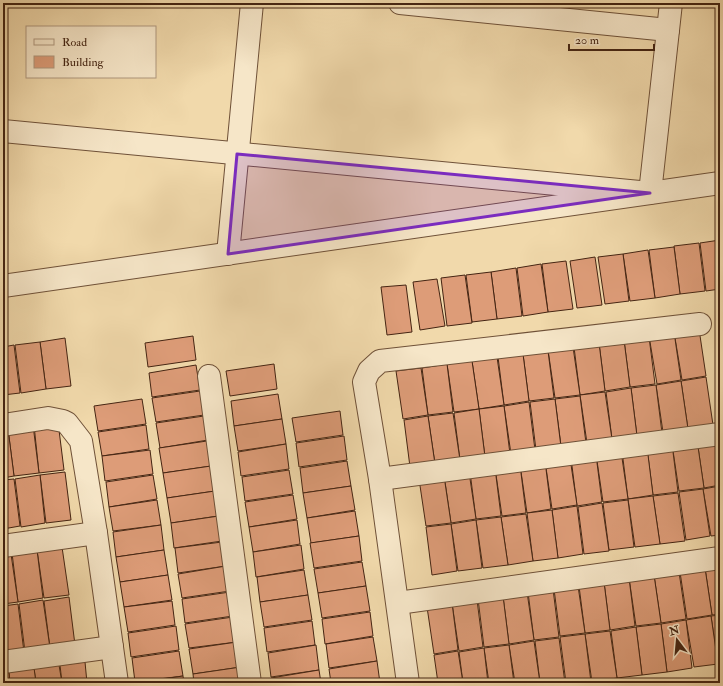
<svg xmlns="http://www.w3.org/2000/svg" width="723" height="686" font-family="'IM FELL Double Pica',serif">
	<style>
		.building { fill: #dd9c78; stroke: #442412 }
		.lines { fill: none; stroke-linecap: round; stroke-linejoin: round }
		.minor-casing { stroke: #6f5138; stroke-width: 24 }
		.minor { stroke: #f6e6c8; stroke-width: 22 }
		.marked { fill: #7b2cbf; fill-opacity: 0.2; stroke: #7b2cbf; stroke-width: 3; stroke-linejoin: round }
	</style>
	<rect width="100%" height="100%" fill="#f1d9ab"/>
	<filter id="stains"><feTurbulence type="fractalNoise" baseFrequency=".005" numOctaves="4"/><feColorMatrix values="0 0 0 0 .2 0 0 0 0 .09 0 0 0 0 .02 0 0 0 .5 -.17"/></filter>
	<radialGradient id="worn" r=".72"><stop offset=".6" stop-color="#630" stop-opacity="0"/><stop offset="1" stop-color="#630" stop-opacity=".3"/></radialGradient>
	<g class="building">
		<polygon points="720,240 720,289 706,291 700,243"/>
		<polygon points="699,243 705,291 680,294 674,246"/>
		<polygon points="674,247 680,294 655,298 649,250"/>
		<polygon points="648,250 655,298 630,301 623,254"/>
		<polygon points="623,254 629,301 605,304 598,257"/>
		<polygon points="595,257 602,305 577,308 570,261"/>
		<polygon points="566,261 573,309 548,312 542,264"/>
		<polygon points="541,264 548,312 523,316 517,268"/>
		<polygon points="516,268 522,316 497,319 491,272"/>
		<polygon points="491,272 497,319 472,322 466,275"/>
		<polygon points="465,275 472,323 447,326 441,278"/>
		<polygon points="437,279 445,326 420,330 413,282"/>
		<polygon points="406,285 412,332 387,335 381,287"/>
		<polygon points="699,329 706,376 682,380 674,332"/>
		<polygon points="674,332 681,380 657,384 649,336"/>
		<polygon points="193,336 196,360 148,367 145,343"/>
		<polygon points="649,337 655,384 630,387 624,340"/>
		<polygon points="65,338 71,386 46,389 40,342"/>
		<polygon points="624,340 630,387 605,391 599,343"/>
		<polygon points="40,342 46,389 21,393 15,345"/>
		<polygon points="599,343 605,391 580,395 574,347"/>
		<polygon points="14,345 20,393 3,395 3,347"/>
		<polygon points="573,347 580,395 555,398 548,350"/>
		<polygon points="548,351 554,398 529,401 523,354"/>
		<polygon points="523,354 529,401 504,405 498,357"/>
		<polygon points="497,357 504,405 479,409 472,361"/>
		<polygon points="472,361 479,409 454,412 447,364"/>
		<polygon points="274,364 277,389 230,396 226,371"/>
		<polygon points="447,364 453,412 428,415 422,368"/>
		<polygon points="196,365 200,390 152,397 149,373"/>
		<polygon points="421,368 428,415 403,419 396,371"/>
		<polygon points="706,377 713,425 688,429 681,381"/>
		<polygon points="681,381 688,429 663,432 656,385"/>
		<polygon points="656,385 662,433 637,436 631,388"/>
		<polygon points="631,388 637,436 612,439 606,392"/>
		<polygon points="200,391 204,415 156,422 152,398"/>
		<polygon points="605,392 612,439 587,443 580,395"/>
		<polygon points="278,394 282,419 234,426 231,401"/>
		<polygon points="580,396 586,443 561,446 555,399"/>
		<polygon points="142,399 146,424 98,431 94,406"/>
		<polygon points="555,399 561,447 536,450 530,402"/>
		<polygon points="529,402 535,450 511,454 504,406"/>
		<polygon points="504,406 510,454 485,457 479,409"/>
		<polygon points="479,409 485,457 460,460 454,413"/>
		<polygon points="340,411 343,435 296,442 292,418"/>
		<polygon points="453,413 460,460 435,464 428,416"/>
		<polygon points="204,416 208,440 160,448 156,423"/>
		<polygon points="428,416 435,464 410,467 404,420"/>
		<polygon points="282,419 286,444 238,451 234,426"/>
		<polygon points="58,422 64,470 39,473 34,425"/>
		<polygon points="33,425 39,473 14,476 8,429"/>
		<polygon points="146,425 149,449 102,456 98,432"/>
		<polygon points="3,429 8,429 14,476 3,478"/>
		<polygon points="344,436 347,460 299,467 296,443"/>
		<polygon points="720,437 720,485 704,488 697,440"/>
		<polygon points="697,440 704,488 679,491 672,444"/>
		<polygon points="207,441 211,466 163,473 159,448"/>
		<polygon points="286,444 289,469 241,476 238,452"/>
		<polygon points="672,444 678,492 653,495 647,448"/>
		<polygon points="647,447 653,495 628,499 622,451"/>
		<polygon points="150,450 153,474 105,481 102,456"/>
		<polygon points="621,451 628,499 603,502 596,454"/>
		<polygon points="596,455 602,502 577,506 571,458"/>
		<polygon points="570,458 577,505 552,509 545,461"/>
		<polygon points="347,461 351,486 303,493 300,468"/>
		<polygon points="545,461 551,509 527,513 520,465"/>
		<polygon points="520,465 526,513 502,516 495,468"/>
		<polygon points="211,466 215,491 167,498 163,473"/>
		<polygon points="495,468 501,516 476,519 470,472"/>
		<polygon points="289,470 293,494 245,501 242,477"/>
		<polygon points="65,472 71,520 46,523 40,475"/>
		<polygon points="469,472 476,519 451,523 444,475"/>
		<polygon points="40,475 45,523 21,527 15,479"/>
		<polygon points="153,475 157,499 109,507 106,482"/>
		<polygon points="444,476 451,523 426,526 419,479"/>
		<polygon points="14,479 20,526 3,529 3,480"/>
		<polygon points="351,486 355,510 307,518 303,493"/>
		<polygon points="720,486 720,535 711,536 703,489"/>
		<polygon points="703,489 710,536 686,540 679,492"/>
		<polygon points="215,491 218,516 171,523 167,498"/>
		<polygon points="678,493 685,541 660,544 653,496"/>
		<polygon points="293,495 297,519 249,527 245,502"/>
		<polygon points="653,496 660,544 635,547 628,499"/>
		<polygon points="157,500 161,525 113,531 109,507"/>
		<polygon points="628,500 634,547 609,550 603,503"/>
		<polygon points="602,503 609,551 584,554 578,507"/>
		<polygon points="577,506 583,554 558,558 552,510"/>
		<polygon points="552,510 558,558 533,561 527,513"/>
		<polygon points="355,511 359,536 311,543 307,518"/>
		<polygon points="526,514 533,561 508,565 501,517"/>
		<polygon points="219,516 222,541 174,548 171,523"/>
		<polygon points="501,517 508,565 483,568 476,520"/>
		<polygon points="297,520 300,544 253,552 249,527"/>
		<polygon points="476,520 482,568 458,571 451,524"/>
		<polygon points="451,524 457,571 432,575 426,527"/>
		<polygon points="161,525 164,550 116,557 113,532"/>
		<polygon points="359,536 362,561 314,568 310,543"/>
		<polygon points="222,542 226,566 178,573 175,548"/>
		<polygon points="301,545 304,569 256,577 253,552"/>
		<polygon points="62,547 69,595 44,598 37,550"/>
		<polygon points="37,550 43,598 18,602 12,553"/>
		<polygon points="164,550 168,575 120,582 116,557"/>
		<polygon points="11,554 18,602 3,604 3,555"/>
		<polygon points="362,562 366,586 318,593 314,569"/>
		<polygon points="720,565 720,614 712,615 705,568"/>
		<polygon points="226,566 230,591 182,598 178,574"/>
		<polygon points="705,568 712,615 687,619 680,572"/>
		<polygon points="304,570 308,595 260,602 257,577"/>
		<polygon points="679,572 686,619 661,623 654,575"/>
		<polygon points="168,575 172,600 124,607 120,582"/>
		<polygon points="654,575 661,623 636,626 629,578"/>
		<polygon points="629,578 635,626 610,630 604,582"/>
		<polygon points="604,582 610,630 585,633 579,586"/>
		<polygon points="366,586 370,611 322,618 318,593"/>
		<polygon points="578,586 585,633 560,636 554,589"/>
		<polygon points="553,589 559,637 534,640 528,592"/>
		<polygon points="230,592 233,616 185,623 182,599"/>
		<polygon points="527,592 534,640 509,644 503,596"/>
		<polygon points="308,595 312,620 264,627 260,602"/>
		<polygon points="503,596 509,644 484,647 478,599"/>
		<polygon points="69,597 75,645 50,648 44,601"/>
		<polygon points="43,600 50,648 25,652 19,604"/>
		<polygon points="477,600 483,647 459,651 452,603"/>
		<polygon points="172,601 175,625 128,632 124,607"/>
		<polygon points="452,603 458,650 434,654 427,607"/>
		<polygon points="18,604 24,652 3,654 3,606"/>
		<polygon points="370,612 373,636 325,644 322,619"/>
		<polygon points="720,615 720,664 718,664 711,616"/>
		<polygon points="711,616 718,664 694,667 686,620"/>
		<polygon points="233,617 237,642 189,648 185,624"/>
		<polygon points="686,620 692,668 667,672 661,624"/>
		<polygon points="312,621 315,645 267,652 264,628"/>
		<polygon points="661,624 667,672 642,675 636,627"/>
		<polygon points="176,626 179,650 131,657 128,633"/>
		<polygon points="636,627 642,675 617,678 611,631"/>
		<polygon points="610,631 617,678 592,682 585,634"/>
		<polygon points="585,634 591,682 566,683 560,637"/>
		<polygon points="373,637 377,661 329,668 326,644"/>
		<polygon points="559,638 565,683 540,683 535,641"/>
		<polygon points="534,641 540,683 515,683 509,645"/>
		<polygon points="237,642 241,667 193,674 189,649"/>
		<polygon points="316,645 319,670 271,677 268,653"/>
		<polygon points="509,645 514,683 489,683 484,648"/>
		<polygon points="484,648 488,683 463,683 459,652"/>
		<polygon points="179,651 183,676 135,682 132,658"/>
		<polygon points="458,651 463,683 438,683 434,655"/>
		<polygon points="377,661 380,683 331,683 329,669"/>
		<polygon points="85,662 87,683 62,683 60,665"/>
		<polygon points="59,665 62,683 36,683 34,668"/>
		<polygon points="241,667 243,683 194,683 193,674"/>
		<polygon points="34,668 36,683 10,683 9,672"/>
		<polygon points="319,670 321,683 272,683 271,678"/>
		<polygon points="9,672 10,683 3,683 3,673"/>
		<polygon points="183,676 184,683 135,683"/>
	</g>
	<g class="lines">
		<g class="minor-casing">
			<g id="minor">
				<polyline points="400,3 668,30"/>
				<polyline points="3,131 650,193 671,3"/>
				<polyline points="228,254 252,3"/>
				<polyline points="3,286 720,183"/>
				<polyline points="209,376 250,683"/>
				<polyline points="3,425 48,418 63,421 67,423 81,441 96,533 117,683"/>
				<polyline points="380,479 720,434"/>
				<polyline points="3,546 96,533"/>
				<polyline points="398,603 720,558"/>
				<polyline points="3,662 112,647"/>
				<polyline points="408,683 380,479 364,382 369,371 380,361 700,324"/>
			</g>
		</g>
		<use href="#minor" class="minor"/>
	</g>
	<path class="marked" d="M 237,154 L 650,193 L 228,254 Z"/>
	<rect width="723" height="686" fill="none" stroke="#f1d9ab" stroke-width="16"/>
	<rect x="4" y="4" width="715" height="678" fill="none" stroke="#442412" stroke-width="2"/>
	<rect x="8" y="8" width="707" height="670" fill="none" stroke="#442412"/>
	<rect x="26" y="26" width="130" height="52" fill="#f6e6c8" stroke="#af987f"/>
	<rect x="34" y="39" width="20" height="6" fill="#f6e6c8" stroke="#af987f"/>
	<text x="62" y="46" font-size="12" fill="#442412">Road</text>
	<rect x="34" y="56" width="20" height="12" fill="#dd9c78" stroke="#af987f"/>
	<text x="62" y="66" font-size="12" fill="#442412">Building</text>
	<g transform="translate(677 640) rotate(344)" stroke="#f6e6c8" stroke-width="3" paint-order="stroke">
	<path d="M0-3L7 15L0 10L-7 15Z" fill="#442412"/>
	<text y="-6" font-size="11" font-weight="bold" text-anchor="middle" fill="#442412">N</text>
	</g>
	<path d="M569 44v6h85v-6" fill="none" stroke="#442412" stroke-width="2"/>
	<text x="575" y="44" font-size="12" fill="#442412" stroke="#f6e6c8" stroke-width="3" paint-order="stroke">20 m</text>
	<rect width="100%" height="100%" filter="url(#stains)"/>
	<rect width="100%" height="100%" fill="url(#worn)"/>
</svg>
